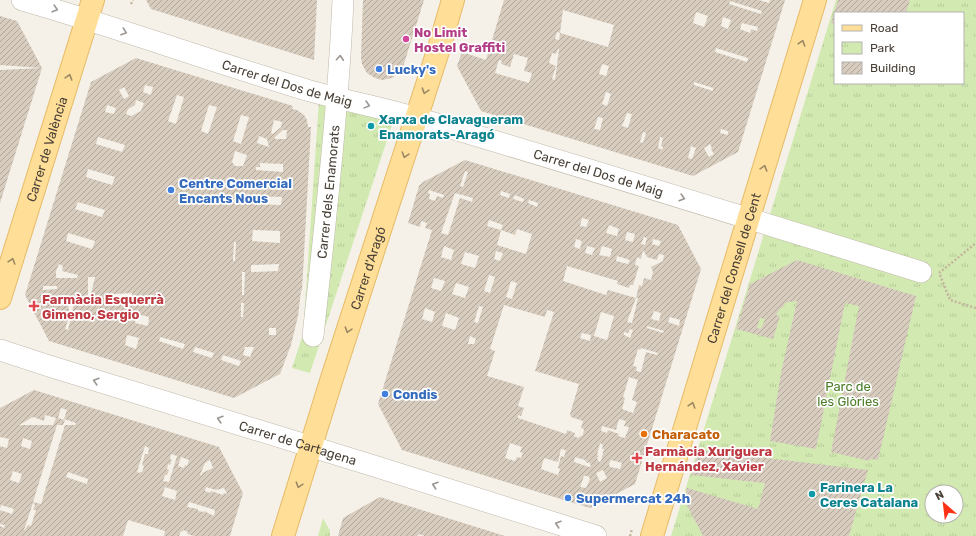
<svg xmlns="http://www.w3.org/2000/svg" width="976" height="536" font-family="Rubik,sans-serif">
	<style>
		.park { fill: url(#park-tufts); fill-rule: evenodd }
		.building { fill: url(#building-hatch); fill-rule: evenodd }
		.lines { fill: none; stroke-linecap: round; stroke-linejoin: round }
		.minor-casing { stroke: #c1b8ab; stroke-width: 22 }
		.major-casing { stroke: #e7bb65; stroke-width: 24 }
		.path { stroke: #c3b49c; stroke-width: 2.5; stroke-dasharray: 2 2; stroke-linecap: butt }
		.minor { stroke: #fff; stroke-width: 21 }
		.major { stroke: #ffde98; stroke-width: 22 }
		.oneway { stroke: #9b9691 }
		.oneway2 { stroke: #9b8863 }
		.hotel-dot { fill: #d1479c; stroke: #fff; stroke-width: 1.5 }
		.shop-dot { fill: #3f7fe0; stroke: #fff; stroke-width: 1.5 }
		.culture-dot { fill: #0f9aa8; stroke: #fff; stroke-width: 1.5 }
		.health-dot { fill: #e0444e; stroke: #fff; stroke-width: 1.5 }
		.food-dot { fill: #e8710a; stroke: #fff; stroke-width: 1.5 }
		.labels { text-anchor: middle; stroke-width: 3.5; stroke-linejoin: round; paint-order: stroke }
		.hotel-label { font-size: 13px; font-weight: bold; fill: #b23c85; stroke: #fff; text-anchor: start }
		.shop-label { font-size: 13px; font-weight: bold; fill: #366cbe; stroke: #fff; text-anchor: start }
		.street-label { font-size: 13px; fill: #494137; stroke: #fff }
		.culture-label { font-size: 13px; font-weight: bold; fill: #0d838f; stroke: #fff; text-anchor: start }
		.health-label { font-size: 13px; font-weight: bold; fill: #be3a42; stroke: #fff; text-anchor: start }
		.park-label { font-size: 13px; fill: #4b7d28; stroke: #fff }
		.food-label { font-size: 13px; font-weight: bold; fill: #c56008; stroke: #fff; text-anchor: start }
	</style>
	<defs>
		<pattern id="park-tufts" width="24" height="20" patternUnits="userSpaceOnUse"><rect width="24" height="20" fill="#d2eab1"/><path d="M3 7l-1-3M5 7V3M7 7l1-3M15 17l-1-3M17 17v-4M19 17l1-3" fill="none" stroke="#b6ca99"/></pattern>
		<pattern id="building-hatch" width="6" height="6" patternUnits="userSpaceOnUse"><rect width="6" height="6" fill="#d7ccbe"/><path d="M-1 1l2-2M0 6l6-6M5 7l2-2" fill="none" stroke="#b0a79b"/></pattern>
	</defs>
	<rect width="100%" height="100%" fill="#f5f1e9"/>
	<g class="park">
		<path d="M 836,0 L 976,0 L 976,536 L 671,536 ZM 835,13 L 963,13 L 963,83 L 835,83 ZM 932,492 L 956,492 L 956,516 L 932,516 Z"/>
		<polygon points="319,101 393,122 310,373 292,368 303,334"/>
		<polygon points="323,518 330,531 330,536 318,536"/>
	</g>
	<g class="building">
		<polygon points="146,0 317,0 314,60 151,9"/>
		<polygon points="363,0 424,0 403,67 399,73 392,78 382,80 375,78 367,73 362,64 361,57"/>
		<path d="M 504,0 L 759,0 L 769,3 L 770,0 L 785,0 L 738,152 L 693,176 L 481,111 L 457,66 L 462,52 L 486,60 ZM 730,1 L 762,11 L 761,14 L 729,4 ZM 563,10 L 614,25 L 608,47 L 560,33 L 559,40 L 555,39 L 557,32 L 560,33 ZM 696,12 L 708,16 L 704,27 L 693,23 ZM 723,17 L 731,20 L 728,29 L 721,26 ZM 742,23 L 758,27 L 757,31 L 751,29 L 750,33 L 740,29 ZM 716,48 L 748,58 L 747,62 L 715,52 ZM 558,49 L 559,49 L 555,80 L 552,79 L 556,66 L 549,63 L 552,53 L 556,54 ZM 514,54 L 528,58 L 524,71 L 532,73 L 529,83 L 495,73 L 499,60 L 502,61 L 501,64 L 510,67 ZM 602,64 L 609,66 L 606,76 L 599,74 ZM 694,82 L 713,88 L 713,91 L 694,85 ZM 606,92 L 611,94 L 607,106 L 602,104 ZM 627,113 L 632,114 L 628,128 L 622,126 ZM 598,117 L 603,118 L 600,130 L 594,129 ZM 721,129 L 728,131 L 728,135 L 720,133 ZM 643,132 L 646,133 L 643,143 L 640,142 ZM 660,137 L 663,138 L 661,146 L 663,147 L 662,150 L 658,148 ZM 710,144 L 712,148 L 711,149 L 714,154 L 709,157 L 704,148 ZM 691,146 L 696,148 L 692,159 L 688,158 Z"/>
		<polygon points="838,0 910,0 906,13 835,13 835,25 831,23"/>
		<polygon points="0,16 17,21 42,68 0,65"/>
		<path d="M 136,58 L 293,106 L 292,109 L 297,110 L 304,115 L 307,120 L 308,127 L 311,127 L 302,291 L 301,291 L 298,316 L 291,345 L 280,374 L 234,398 L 49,341 L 25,295 L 91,82 ZM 145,85 L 153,87 L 151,95 L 143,92 ZM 124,87 L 129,96 L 124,99 L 119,90 ZM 177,95 L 184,97 L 176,124 L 168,121 ZM 136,100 L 144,103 L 141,111 L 131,116 L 126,114 L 128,109 L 135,105 ZM 107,105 L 116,108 L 114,114 L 105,112 ZM 209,105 L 217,107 L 208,134 L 201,131 ZM 241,115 L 249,117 L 241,144 L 233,141 ZM 274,120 L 282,122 L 281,127 L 273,134 L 271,133 ZM 283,130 L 287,130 L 286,139 L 275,139 L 275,137 ZM 259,136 L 267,139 L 269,147 L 257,143 ZM 98,137 L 125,145 L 122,152 L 96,144 ZM 235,151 L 247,155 L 243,166 L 235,166 L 232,162 ZM 260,163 L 283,164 L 283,172 L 256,170 L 256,167 L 260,167 ZM 88,169 L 115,177 L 112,185 L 86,177 ZM 254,196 L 282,197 L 281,205 L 254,204 ZM 78,202 L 105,210 L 102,217 L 75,209 ZM 253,230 L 280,231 L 280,243 L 252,241 ZM 68,233 L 95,241 L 92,249 L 66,241 ZM 234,242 L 236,242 L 235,261 L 233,261 ZM 59,264 L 63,266 L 62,271 L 78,275 L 77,278 L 56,278 L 56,271 ZM 279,264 L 278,271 L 251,272 L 251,265 ZM 242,272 L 245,272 L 244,295 L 242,295 ZM 88,277 L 95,277 L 90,298 L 88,298 ZM 43,286 L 57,286 L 57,289 L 43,290 ZM 132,293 L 130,305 L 111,301 L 113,294 ZM 68,303 L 74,303 L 68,330 L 65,329 L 68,320 L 65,311 L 69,311 ZM 241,303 L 244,303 L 243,317 L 241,317 ZM 52,309 L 53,316 L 50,317 L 47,311 ZM 137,314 L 149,317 L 148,326 L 135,323 ZM 269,328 L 276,328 L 276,335 L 269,335 ZM 127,335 L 139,338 L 136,349 L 125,345 ZM 160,337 L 185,344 L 183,349 L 159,341 ZM 195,347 L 214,353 L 212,358 L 193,352 ZM 245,347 L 254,347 L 250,357 L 243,355 ZM 223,355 L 241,361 L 239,366 L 221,360 Z"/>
		<polygon points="42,68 0,203 0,70"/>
		<path d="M 465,160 L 678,225 L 701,269 L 635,484 L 590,508 L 402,450 L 378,404 L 432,230 L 425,228 L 427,223 L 421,221 L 420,227 L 408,223 L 419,186 L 423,182 ZM 465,171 L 468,172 L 463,187 L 460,186 ZM 429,190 L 444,195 L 443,198 L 437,196 L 435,201 L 429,199 L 430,194 L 428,193 ZM 501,191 L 510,194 L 509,198 L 500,195 ZM 455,193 L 473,198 L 472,202 L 460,198 L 448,235 L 441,233 ZM 515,195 L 524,199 L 523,202 L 513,199 ZM 529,200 L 538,203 L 537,207 L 528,203 ZM 582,218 L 589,220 L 586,227 L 580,226 ZM 489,220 L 503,225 L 501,230 L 515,235 L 517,229 L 532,234 L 526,254 L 497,245 L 501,230 L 487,226 ZM 609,225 L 619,229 L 617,236 L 606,233 ZM 627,232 L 635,234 L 633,242 L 625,240 ZM 644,237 L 647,238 L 645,245 L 641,244 ZM 576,239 L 582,241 L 580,249 L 574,247 ZM 653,239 L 661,241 L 659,246 L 652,244 ZM 444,246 L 454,250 L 451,260 L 441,257 ZM 587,246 L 595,248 L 592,255 L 585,253 ZM 602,246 L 612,249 L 610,257 L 599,255 ZM 643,250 L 647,257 L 657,260 L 659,254 L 664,255 L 663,261 L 651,267 L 653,272 L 651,280 L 644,278 L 642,286 L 639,285 L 636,298 L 608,290 L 606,295 L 563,281 L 567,266 L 618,281 L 617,284 L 629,288 L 630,285 L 633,285 L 639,266 L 635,265 L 637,257 L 641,259 ZM 496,251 L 503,253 L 500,261 L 494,259 ZM 465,252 L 479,256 L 475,268 L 461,264 ZM 617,256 L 630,260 L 628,264 L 616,261 ZM 489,275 L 495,277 L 490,293 L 484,291 ZM 434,278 L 445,281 L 441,291 L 431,288 ZM 511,281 L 517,283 L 512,299 L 506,297 ZM 456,283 L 469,287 L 465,298 L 452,294 ZM 636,298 L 638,298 L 632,323 L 627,322 ZM 504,305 L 545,317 L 547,310 L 554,312 L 535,371 L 579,384 L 570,414 L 571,417 L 583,421 L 581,428 L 584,429 L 583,435 L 578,438 L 574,436 L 575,433 L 567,430 L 566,434 L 518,418 L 518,415 L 521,416 L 524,408 L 518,406 L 524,387 L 487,376 L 495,351 L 490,349 ZM 479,306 L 483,307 L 478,323 L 474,322 ZM 425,308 L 435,312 L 432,322 L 422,319 ZM 654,311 L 661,313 L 659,321 L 651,319 ZM 601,312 L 614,316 L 607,340 L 594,336 ZM 446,313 L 459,318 L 455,330 L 442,326 ZM 670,317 L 680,320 L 679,326 L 668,322 ZM 647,326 L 664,331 L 663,333 L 647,328 ZM 630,329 L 633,330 L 630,338 L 624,335 L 624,332 L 628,333 ZM 582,333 L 591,335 L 590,341 L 580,338 ZM 470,336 L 476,339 L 474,344 L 468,344 ZM 641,348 L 658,353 L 657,355 L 646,352 L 641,372 L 636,371 L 637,367 L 633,366 L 638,349 L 640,350 ZM 629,377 L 638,380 L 632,400 L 637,402 L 633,413 L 622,409 L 625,398 L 623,397 ZM 619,419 L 626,421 L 624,426 L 629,427 L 625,438 L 618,436 L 619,434 L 608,430 L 607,433 L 601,431 L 602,426 L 616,430 ZM 510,443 L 522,447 L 520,452 L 523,453 L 521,458 L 517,457 L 515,461 L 505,458 ZM 600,443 L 603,445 L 602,449 L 604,449 L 601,461 L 599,462 L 597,458 L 599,456 L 597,455 ZM 561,449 L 566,450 L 564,457 L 561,456 L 558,468 L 560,469 L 558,475 L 541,469 L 544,458 L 558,462 ZM 575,457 L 585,460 L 587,463 L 589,462 L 591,466 L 589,467 L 574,462 ZM 611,460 L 622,463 L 620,469 L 610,467 L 609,464 ZM 603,470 L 607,478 L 600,482 L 596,473 ZM 584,476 L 588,476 L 590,479 L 586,488 L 580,487 Z"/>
		<path d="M 797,260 L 916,296 L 878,460 L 870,459 L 869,461 L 831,452 L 859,306 L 845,303 L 816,449 L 770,441 L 781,373 L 797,301 L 789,302 L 784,304 L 785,306 L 780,309 L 776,315 L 780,316 L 773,339 L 736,329 L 750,284 ZM 760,318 L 765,319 L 761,329 L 757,328 Z"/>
		<path d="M 34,390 L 219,447 L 243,493 L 230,536 L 194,536 L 187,534 L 188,532 L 183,530 L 182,532 L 181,531 L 179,536 L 164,536 L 165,531 L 128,520 L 123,536 L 0,536 L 0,526 L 4,528 L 5,525 L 0,524 L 0,510 L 12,514 L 14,509 L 1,505 L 0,509 L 0,446 L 7,448 L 9,439 L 0,437 L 0,408 ZM 61,408 L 67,410 L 64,419 L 76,423 L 75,425 L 65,425 L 41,504 L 33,502 L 57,425 L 63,425 L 65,420 L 58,418 ZM 45,415 L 56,418 L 53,425 L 19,425 L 33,417 L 44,421 ZM 23,438 L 32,441 L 30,449 L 21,446 ZM 145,446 L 149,448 L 148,454 L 145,454 L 142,465 L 144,466 L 142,472 L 140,472 L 140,473 L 137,472 ZM 171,454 L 177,456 L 169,482 L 163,481 L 165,475 L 167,475 L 169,470 L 167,469 L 168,464 L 170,465 L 172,460 L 170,459 ZM 181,457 L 189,460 L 187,466 L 185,465 L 184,468 L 178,466 ZM 210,460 L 213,468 L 202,473 L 202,475 L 200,475 L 205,463 ZM 13,471 L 22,474 L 19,483 L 10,480 ZM 68,472 L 88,479 L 87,484 L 66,477 ZM 165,487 L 177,491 L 175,500 L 162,496 ZM 206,487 L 216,490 L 224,488 L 227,494 L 224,493 L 223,495 L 211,491 L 210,493 L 205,491 ZM 189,502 L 215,510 L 214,516 L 204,511 L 204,512 L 198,511 L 198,509 L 187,507 ZM 33,503 L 35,505 L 33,510 L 36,510 L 31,526 L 28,525 L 25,530 L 24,530 Z"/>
		<polygon points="699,450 868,470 849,536 703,536 684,500 687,488 758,509 765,483 691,475"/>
		<polygon points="380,497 505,536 425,536 418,534 418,536 338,536 343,518"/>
	</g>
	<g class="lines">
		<g class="minor-casing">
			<g id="minor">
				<path id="s1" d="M 22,0 C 119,28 213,62 310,91 C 346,101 384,108 420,119 C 587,168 754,220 921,272"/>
				<path id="s2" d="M 313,336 C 325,224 338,113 343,0"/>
				<path id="s3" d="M 0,350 L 49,366 L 374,466 L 596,536"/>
			</g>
		</g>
		<g class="major-casing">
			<g id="major">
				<path id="s4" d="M 0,298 L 93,0"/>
				<path id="s5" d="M 283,536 L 332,378 L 439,48 L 453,0"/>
				<path id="s6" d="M 652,536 L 815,0"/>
			</g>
		</g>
		<g class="path">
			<polyline points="131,4 133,0"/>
			<polyline points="939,273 976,243"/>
			<polyline points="940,275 950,300 976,308"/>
			<polyline points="630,536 632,529"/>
		</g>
		<use href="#minor" class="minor"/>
		<use href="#major" class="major"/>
	</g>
	<defs><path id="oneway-chevron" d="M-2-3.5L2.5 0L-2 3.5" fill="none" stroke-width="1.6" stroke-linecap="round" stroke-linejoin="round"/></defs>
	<g class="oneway">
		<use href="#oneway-chevron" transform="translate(55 9) rotate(16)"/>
		<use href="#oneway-chevron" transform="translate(124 32) rotate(19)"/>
		<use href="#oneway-chevron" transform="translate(340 58) rotate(-86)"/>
		<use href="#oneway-chevron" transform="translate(367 105) rotate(15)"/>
		<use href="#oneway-chevron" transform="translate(682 198) rotate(17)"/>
		<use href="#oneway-chevron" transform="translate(96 381) rotate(-163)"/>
		<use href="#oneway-chevron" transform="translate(220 419) rotate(-163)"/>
		<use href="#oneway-chevron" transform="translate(435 485) rotate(-162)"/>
		<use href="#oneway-chevron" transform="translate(558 524) rotate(-162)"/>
	</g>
	<g class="oneway2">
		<use href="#oneway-chevron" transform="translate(802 43) rotate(-73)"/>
		<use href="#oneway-chevron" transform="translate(69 77) rotate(-73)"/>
		<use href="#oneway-chevron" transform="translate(425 91) rotate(108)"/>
		<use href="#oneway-chevron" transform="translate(405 155) rotate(107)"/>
		<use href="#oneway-chevron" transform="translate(764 168) rotate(-73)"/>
		<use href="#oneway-chevron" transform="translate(12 261) rotate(-73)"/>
		<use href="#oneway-chevron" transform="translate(348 330) rotate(108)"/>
		<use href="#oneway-chevron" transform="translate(692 405) rotate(-73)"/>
		<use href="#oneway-chevron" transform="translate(299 485) rotate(107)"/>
	</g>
	<circle class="hotel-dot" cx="406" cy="39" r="4"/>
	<g class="shop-dot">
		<circle cx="379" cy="69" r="4"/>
		<circle cx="171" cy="190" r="4"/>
		<circle cx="385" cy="394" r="4"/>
		<circle cx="568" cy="498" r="4"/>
	</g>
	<g class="culture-dot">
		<circle cx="371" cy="126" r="4"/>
		<circle cx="812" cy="494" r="4"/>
	</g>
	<g class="health-dot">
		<path d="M32 300h4v4h4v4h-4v4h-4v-4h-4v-4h4z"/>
		<path d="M635 452h4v4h4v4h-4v4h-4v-4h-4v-4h4z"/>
	</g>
	<circle class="food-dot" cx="644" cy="434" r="4"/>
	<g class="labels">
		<g class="hotel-label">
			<text x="414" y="37">No Limit<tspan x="414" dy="15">Hostel Graffiti</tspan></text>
		</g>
		<g class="shop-label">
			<text x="387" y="74">Lucky's</text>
			<text x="179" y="188">Centre Comercial<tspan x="179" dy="15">Encants Nous</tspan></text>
			<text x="393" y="399">Condis</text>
			<text x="576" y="503">Supermercat 24h</text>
		</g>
		<g class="street-label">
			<text dy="5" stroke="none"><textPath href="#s1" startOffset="278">Carrer del Dos de Maig</textPath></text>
			<text dy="5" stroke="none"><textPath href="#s4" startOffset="156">Carrer de València</textPath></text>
			<text dy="5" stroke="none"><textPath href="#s1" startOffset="602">Carrer del Dos de Maig</textPath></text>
			<text dy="5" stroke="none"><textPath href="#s2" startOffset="145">Carrer dels Enamorats</textPath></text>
			<text dy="5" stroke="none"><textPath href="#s5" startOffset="281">Carrer d'Aragó</textPath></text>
			<text dy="5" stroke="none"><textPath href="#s6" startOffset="280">Carrer del Consell de Cent</textPath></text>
			<text dy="5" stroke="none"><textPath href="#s3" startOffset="312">Carrer de Cartagena</textPath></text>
		</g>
		<g class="culture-label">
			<text x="379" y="124">Xarxa de Clavagueram<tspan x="379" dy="15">Enamorats-Aragó</tspan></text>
			<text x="820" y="492">Farinera La<tspan x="820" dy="15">Ceres Catalana</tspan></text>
		</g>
		<g class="health-label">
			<text x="42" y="304">Farmàcia Esquerrà<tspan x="42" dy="15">Gimeno, Sergio</tspan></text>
			<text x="645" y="456">Farmàcia Xuriguera<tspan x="645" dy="15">Hernández, Xavier</tspan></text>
		</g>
		<g class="park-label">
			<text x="848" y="391">Parc de<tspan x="848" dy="15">les Glòries</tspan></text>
		</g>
		<g class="food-label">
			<text x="652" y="439">Characato</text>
		</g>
	</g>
	<rect x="834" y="12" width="130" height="72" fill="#ffffff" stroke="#b6b3af"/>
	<rect x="842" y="25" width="20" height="6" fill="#ffde98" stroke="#b6b3af"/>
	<text x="870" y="32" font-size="12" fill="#494137">Road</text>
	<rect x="842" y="42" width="20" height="12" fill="url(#park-tufts)" stroke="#b6b3af"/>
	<text x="870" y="52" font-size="12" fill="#494137">Park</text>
	<rect x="842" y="62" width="20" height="12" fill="url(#building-hatch)" stroke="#b6b3af"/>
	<text x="870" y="72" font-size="12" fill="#494137">Building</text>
	<g transform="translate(944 504) rotate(332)"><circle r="19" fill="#ffffff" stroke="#b6b3af"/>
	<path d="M0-3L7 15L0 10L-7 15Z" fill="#fe3116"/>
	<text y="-6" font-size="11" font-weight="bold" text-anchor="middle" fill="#494137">N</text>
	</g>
</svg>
